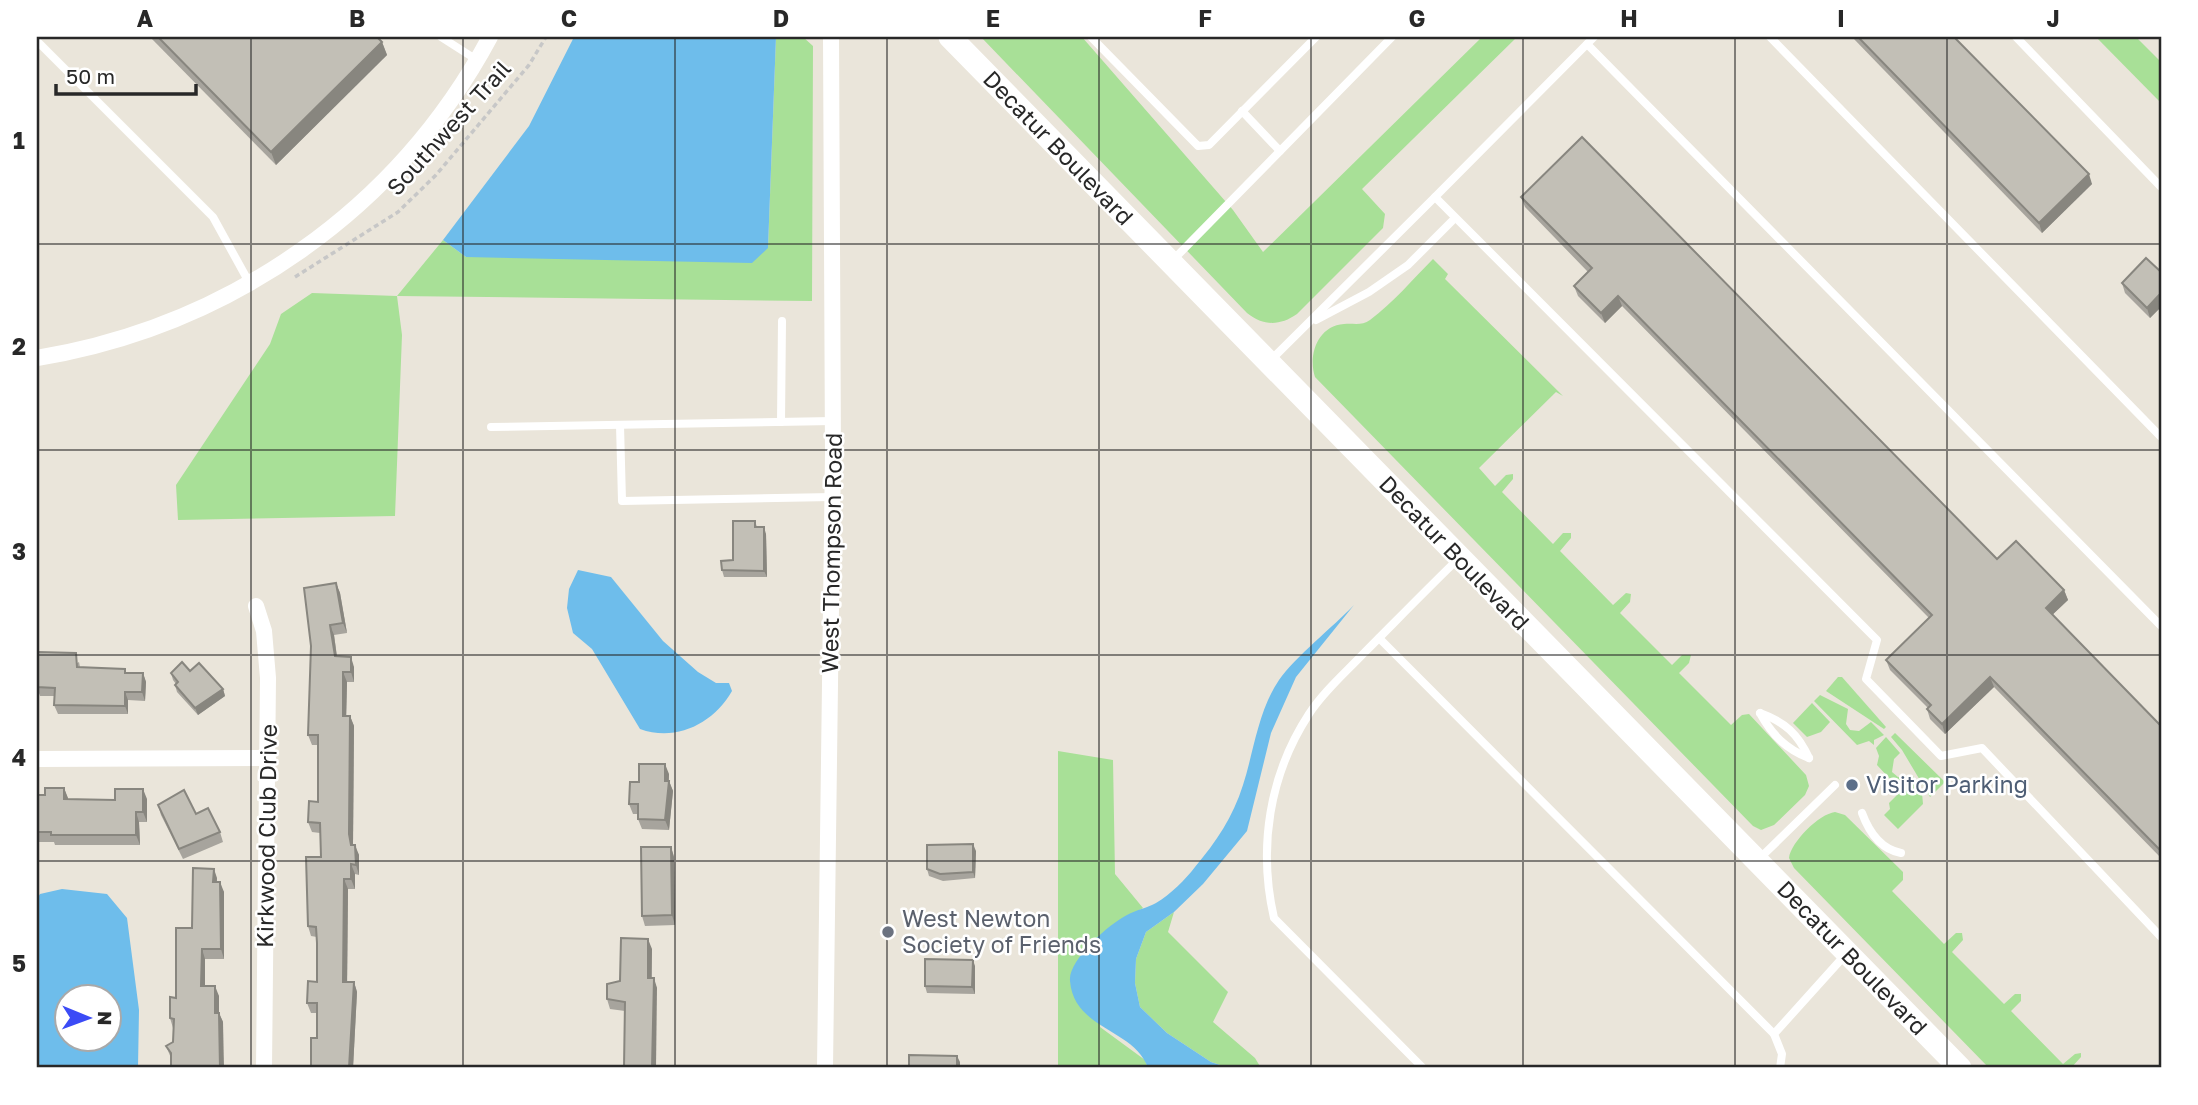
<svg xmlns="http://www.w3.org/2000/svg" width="2198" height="1105" font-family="'Golos Text',sans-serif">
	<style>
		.green { fill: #a8e097 }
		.water { fill: #6ebdeb; fill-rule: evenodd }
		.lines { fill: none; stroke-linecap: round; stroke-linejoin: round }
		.path { stroke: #c7c7c7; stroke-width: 3.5; stroke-dasharray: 5 3.5; stroke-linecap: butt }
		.lane { stroke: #fff; stroke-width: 8 }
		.street { stroke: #fff; stroke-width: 16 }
		.secondary { stroke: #fff; stroke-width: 23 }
		.wall { fill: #a7a49d }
		.shaded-wall { fill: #88867f }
		.building { fill: #c2bfb6; stroke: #88867f; stroke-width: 2 }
		.grid { fill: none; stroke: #282828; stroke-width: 2; stroke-opacity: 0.55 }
		.service-dot { fill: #5c6f8a; stroke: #fff; stroke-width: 2.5 }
		.worship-dot { fill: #6b7280; stroke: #fff; stroke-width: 2.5 }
		.labels { text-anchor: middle; stroke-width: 5; stroke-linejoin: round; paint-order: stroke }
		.street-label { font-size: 23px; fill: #282828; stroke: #fff }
		.service-label { font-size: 23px; fill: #4e5e75; stroke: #fff; text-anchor: start }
		.worship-label { font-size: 23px; fill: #5b616d; stroke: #fff; text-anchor: start }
		.neatline { fill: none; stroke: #282828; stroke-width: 2.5 }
		.grid-label { font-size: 23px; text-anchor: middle; font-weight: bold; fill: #282828 }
	</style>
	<rect width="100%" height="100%" fill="#eae5da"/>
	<g class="green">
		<polygon points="776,37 803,37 813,46 812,301 397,296 402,335 395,516 178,520 176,485 270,344 281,314 312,293 397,296 443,240 466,257 768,248"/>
		<path d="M 981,37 L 1082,37 L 1233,210 L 1263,252 L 1482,37 L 1517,37 L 1362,189 L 1385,214 L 1383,228 L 1297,314 C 1280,326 1263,326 1247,313 Z"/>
		<polygon points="2096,37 2136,37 2161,62 2161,103"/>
		<path d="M 1433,259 L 1448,274 L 1445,279 L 1563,396 L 1556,392 L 1479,468 L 1495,486 L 1506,475 L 1513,474 L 1513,479 L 1502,492 L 1553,544 L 1563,533 L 1571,533 L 1571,538 L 1560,551 L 1613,605 L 1626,593 L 1631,594 L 1630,602 L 1620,613 L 1672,665 L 1682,655 L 1691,655 L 1689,663 L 1679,673 L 1731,725 L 1742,715 L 1749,714 L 1806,775 L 1809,786 L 1805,795 L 1774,825 L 1761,830 L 1753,826 L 1315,377 C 1308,356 1317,326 1344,324 C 1354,323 1362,326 1370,320 C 1393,303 1413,279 1433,259 Z"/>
		<polygon points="1838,677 1842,677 1886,727 1884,729 1826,691"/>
		<polygon points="1820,695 1848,709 1846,724 1850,730 1859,731 1871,722 1884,735 1874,740 1874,745 1869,741 1857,745 1814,701"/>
		<polygon points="1812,703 1830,722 1821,732 1807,737 1793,723"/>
		<polygon points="1895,733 1945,782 1930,797 1902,750 1891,737"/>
		<polygon points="1886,737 1900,753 1894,759 1892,772 1898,777 1913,776 1922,793 1923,804 1898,829 1884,815 1890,809 1889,803 1901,791 1877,765 1879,756 1876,748"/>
		<polygon points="1058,751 1113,760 1115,874 1143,908 1111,927 1100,1027 1145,1060 1148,1068 1058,1068"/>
		<path d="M 1835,812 L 1845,815 L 1903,872 L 1903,880 L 1892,891 L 1944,944 L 1956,933 L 1962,933 L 1963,940 L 1952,952 L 2004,1004 L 2015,994 L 2021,994 L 2021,1001 L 2011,1011 L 2063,1064 L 2075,1054 L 2081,1053 L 2081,1057 L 2071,1068 L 1989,1068 L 1794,868 L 1789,858 C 1791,842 1819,814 1835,812 Z"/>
		<polygon points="1174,912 1168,932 1228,992 1213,1022 1255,1058 1261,1068 1229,1068 1211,1062 1167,1033 1140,1007 1135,983 1136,959 1146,932"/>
	</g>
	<g class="water">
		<polygon points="574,37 776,37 768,248 752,263 466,257 443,240 529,126"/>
		<path d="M 578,570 L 611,577 L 663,641 L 698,672 L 716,683 L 729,683 L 732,691 C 713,724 676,742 640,729 L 592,649 L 573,633 L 567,608 L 569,589 Z"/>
		<path d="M 1354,605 L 1296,677 L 1271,733 L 1247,831 L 1203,884 L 1174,912 L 1146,932 L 1136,959 L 1135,983 L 1140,1007 L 1167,1033 L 1211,1062 L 1229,1068 L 1148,1068 C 1135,1029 1074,1030 1070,981 C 1068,960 1109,924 1127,915 C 1136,910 1147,908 1156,903 C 1171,894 1185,880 1195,867 C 1216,842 1233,817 1243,785 C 1254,751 1258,711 1279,680 C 1296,656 1333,627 1354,605 Z"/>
		<path d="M 62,889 L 107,894 L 127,918 L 139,1010 L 138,1068 L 37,1068 L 37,899 L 40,894 ZM 66,996 L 108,996 L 108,1038 L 66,1038 Z"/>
	</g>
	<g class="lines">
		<polyline class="path" points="295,277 398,212 436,175 529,65 546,37"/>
		<g class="lane">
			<polyline points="441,37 477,60"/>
			<polyline points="1091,37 1198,146 1209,145 1316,37"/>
			<polyline points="1594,37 1435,197 1877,640 1866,679 1941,756 1982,748 2161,937"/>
			<polyline points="1770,37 2161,437"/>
			<polyline points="2016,37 2161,187"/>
			<polyline points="37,41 213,217 250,284"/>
			<polyline points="1587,44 2161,626"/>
			<polyline points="1242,111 1280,151"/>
			<polyline points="1172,261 1392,37"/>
			<polyline points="1316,320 1369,292 1408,265 1455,218"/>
			<polyline points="1270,361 1435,197"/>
			<polyline points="781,422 782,321"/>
			<polyline points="620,425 622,501 833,497"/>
			<polyline points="491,427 833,421"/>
			<polyline points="1379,638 1774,1034"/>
			<path d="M 1760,713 C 1785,722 1798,734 1809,758"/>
			<path d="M 1760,713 C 1772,735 1786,749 1809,758"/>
			<path d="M 1862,813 C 1869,832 1880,849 1901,853"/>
			<polyline points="1759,859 1835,785"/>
			<path d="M 1423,1068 L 1274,918 C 1258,848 1269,775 1309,714 C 1323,692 1345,673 1363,654 C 1394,623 1425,591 1457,560"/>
			<polyline points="1780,1068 1782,1054 1774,1034 1846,954"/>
		</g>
		<g class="street">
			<path d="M 37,358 C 230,326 397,210 490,37"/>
			<polyline points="256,606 264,631 268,678 264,1068"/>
			<polyline points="37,759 268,758"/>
			<polyline points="825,1068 833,454 831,37"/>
		</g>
		<polyline class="secondary" points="950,37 1960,1068"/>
	</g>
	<g class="wall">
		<polygon points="150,37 377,37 382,42 387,55 276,165"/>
		<polygon points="1852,37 1954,37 2092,184 2042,233"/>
		<polygon points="1521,197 1997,559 2064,590 2068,600 2052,615 2161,726 2161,858 1994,687 1945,734 1930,719 1927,709 1928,708 1890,670 1886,660 1929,618 1622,306 1605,323 1578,296 1574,286 1588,272 1525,207"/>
		<polygon points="2161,272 2161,307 2150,318 2125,293 2122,283"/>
		<polygon points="755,521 757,527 766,534 767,577 724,577 722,570 733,560"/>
		<polygon points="336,583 340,593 347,633 334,635 337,656 354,667 354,682 347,682 346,716 350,716 354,726 353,844 359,855 359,875 355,874 355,889 348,889 347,982 354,982 357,992 353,1068 311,1068 317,1038 317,1013 311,1013 307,1003 317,982 317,937 311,936 308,926 321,857 320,833 312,832 308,822 318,802 318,745 312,745 308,735"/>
		<polygon points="79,662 80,667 126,673 143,673 146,682 145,701 128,700 128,714 58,714 54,705 55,696 40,696 37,687"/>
		<polygon points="190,671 223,689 225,696 198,715 177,692 175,685 176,684 173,680 171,673"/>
		<polygon points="669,774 669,781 673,791 669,830 642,829 638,819 638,814 633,814 629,804 639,782"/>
		<polygon points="64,788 68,799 147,799 147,822 139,822 140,845 55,845 54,842 37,842 37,795 45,795"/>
		<polygon points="158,805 220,832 223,842 183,859 161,815"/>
		<polygon points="671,847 674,857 675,925 645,926 642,916"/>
		<polygon points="976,851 975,878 943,881 929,876 927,869"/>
		<polygon points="217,878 217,882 224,892 224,959 205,959 205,986 219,996 219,1013 223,1022 171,1058 166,1046 173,1042 173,1028 170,1018 176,998 192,928"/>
		<polygon points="652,949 652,978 657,988 625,1011 610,1009 607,999 620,981"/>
		<polygon points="975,966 975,994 927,993 925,986"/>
	</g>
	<g class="shaded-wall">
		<polygon points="382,42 387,55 276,165 271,152"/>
		<polygon points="2089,174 2092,184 2042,233 2039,223"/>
		<polygon points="2161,293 2161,307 2150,318 2147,308"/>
		<polygon points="1618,296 1622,306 1605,323 1601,313"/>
		<polygon points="764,527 766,534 767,577 764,571"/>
		<polygon points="336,583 340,593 347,633 343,623"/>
		<polygon points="2064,590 2068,600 2049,618 2046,608"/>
		<polygon points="330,625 334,635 338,666 335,656"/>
		<polygon points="351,657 354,667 354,682 351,672"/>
		<polygon points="343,672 347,682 346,726 343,716"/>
		<polygon points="143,673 146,682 145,701 142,692"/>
		<polygon points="1990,677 1994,687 1945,734 1942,724"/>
		<polygon points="223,689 225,696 198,715 195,708"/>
		<polygon points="125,692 128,700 128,714 125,706"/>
		<polygon points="350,716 354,726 353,844 351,845 349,834"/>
		<polygon points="665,764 669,774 668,791 665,781"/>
		<polygon points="669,781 673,791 669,830 665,820"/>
		<polygon points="64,788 68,798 68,809 64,799"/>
		<polygon points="143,789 147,799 147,822 143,812"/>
		<polygon points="136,812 139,822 140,845 136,835"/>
		<polygon points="973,844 976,851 975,878 973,872"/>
		<polygon points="355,845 359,855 359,875 356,865"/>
		<polygon points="671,847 674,857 675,925 672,915"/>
		<polygon points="351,864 355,874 355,889 351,879"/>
		<polygon points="214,869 217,878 216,891 213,882"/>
		<polygon points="344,879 348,889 347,992 343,982"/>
		<polygon points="220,882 224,892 224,959 221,949"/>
		<polygon points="648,939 652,949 651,988 648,978"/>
		<polygon points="202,949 205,959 205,996 201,986"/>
		<polygon points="973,960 975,966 975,994 972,987"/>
		<polygon points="654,978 657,988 656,1068 652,1068"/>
		<polygon points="354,982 357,992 353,1068 349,1068"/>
		<polygon points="215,986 219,996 219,1022 215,1013"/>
		<polygon points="219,1013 223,1022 224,1068 220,1068"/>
		<polygon points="957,1056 960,1062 960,1068 957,1068"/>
	</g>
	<g class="building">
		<polygon points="158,37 377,37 382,42 271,152"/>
		<polygon points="1858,37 1954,37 2089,174 2039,223"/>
		<polygon points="1582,137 1997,559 2016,541 2064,590 2046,608 2161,726 2161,851 1990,677 1942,724 1927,709 1931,705 1886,660 1932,615 1618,296 1601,313 1574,286 1592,268 1521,197"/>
		<polygon points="2146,258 2161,272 2161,293 2147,308 2122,283"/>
		<polygon points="733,521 755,521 755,527 764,527 764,571 722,570 721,561 733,560"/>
		<polygon points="336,583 343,623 330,625 335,656 351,657 351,672 343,672 343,716 350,716 349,834 351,845 355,845 356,865 351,864 351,879 344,879 343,982 354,982 349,1068 311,1068 311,1038 317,1038 317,1003 307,1003 308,981 317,982 317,943 316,927 308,926 306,857 321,857 320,823 308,822 309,801 318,802 318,735 308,735 311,646 304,588"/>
		<polygon points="38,652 76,653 77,667 125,669 125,673 143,673 142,692 125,692 125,706 54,705 55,688 37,687"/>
		<polygon points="182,662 190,671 199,663 223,689 195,708 175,685 178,682 171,673"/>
		<polygon points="639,764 665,764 665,781 669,781 665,820 638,819 638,804 629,804 630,782 639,782"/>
		<polygon points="45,788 64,788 64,799 115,800 115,789 143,789 143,812 136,812 136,835 51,835 51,832 37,832 37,795 45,795"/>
		<polygon points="184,790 196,814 208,808 220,832 179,849 158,805"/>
		<polygon points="973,844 973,872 940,874 927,869 927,845"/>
		<polygon points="641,847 671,847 672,915 642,916"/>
		<polygon points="193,868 214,869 213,882 220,882 221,949 202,949 201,986 215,986 215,1013 219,1013 220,1068 171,1068 171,1053 166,1046 173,1042 174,1019 170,1018 170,997 176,998 176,928 192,928"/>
		<polygon points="621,938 648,939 648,978 654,978 652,1068 624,1068 625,1002 607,999 607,984 620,981"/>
		<polygon points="925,959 973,960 972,987 925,986"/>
		<polygon points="909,1055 957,1056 957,1068 909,1068"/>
	</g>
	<path class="grid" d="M 251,37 L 251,1068M 463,37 L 463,1068M 675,37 L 675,1068M 887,37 L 887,1068M 1099,37 L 1099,1068M 1311,37 L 1311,1068M 1523,37 L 1523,1068M 1735,37 L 1735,1068M 1947,37 L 1947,1068M 37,244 L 2161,244M 37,450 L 2161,450M 37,655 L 2161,655M 37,861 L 2161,861"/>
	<circle class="service-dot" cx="1852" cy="785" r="7"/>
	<circle class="worship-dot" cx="888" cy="932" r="7"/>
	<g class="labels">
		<g class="street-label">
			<text transform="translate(449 128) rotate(-48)" y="8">Southwest Trail</text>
			<text transform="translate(1058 148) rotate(46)" y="8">Decatur Boulevard</text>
			<text transform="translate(832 553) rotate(-89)" y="8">West Thompson Road</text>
			<text transform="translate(1454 553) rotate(46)" y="8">Decatur Boulevard</text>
			<text transform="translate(267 836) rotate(-89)" y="8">Kirkwood Club Drive</text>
			<text transform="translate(1852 958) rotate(46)" y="8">Decatur Boulevard</text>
		</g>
		<g class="service-label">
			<text x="1866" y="793">Visitor Parking</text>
		</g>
		<g class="worship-label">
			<text x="902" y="927">West Newton<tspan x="902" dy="26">Society of Friends</tspan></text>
		</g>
	</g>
	<rect width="2198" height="1105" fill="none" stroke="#ffffff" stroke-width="77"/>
	<g transform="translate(88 1018) rotate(91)"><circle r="33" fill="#ffffff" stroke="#a9a9a9" stroke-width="2"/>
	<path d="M0-5L12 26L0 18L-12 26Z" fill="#3b4bf6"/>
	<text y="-10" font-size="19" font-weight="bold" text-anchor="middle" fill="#282828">N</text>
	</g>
	<path d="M56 84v10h140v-10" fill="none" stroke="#282828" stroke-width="3.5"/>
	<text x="66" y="84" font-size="21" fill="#282828" stroke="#ffffff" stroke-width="5" paint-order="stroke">50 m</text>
	<rect x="38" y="38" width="2122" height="1028" class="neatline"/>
	<g class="grid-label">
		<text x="145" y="27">A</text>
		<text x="357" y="27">B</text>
		<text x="569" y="27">C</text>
		<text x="781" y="27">D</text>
		<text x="993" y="27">E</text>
		<text x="1205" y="27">F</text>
		<text x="1417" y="27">G</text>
		<text x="1629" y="27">H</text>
		<text x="1841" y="27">I</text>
		<text x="2053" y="27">J</text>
		<text x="19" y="149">1</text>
		<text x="19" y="355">2</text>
		<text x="19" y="560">3</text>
		<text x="19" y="766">4</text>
		<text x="19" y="972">5</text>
	</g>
</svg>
